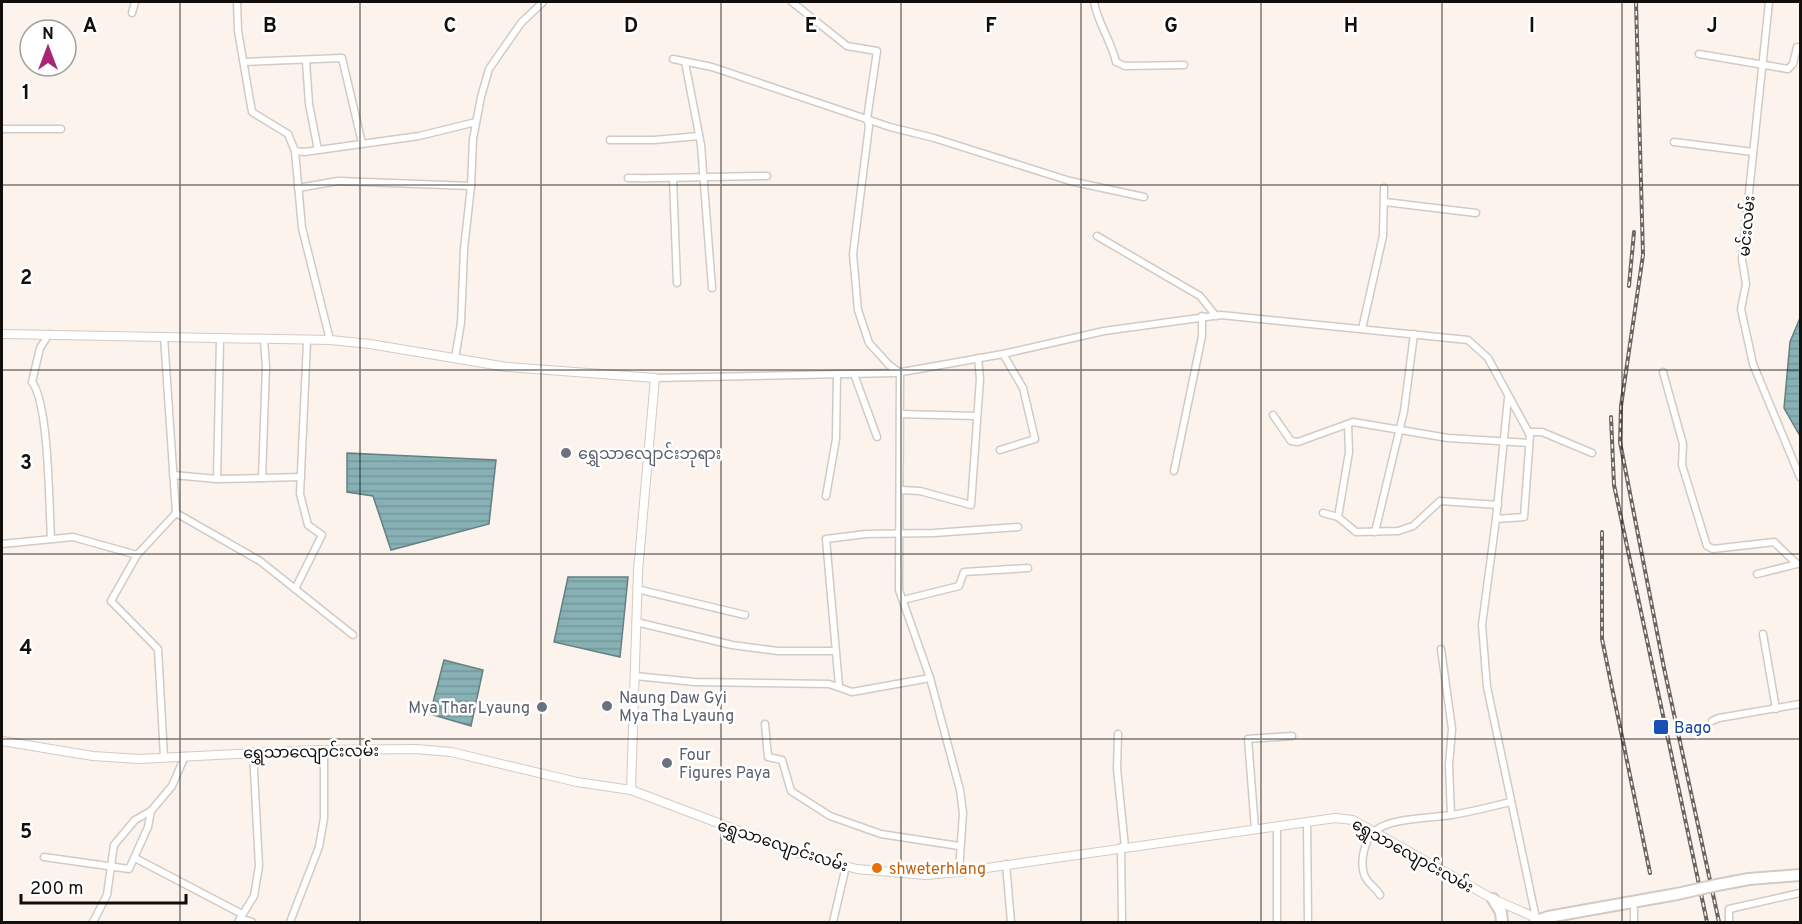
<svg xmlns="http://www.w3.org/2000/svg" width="1802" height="924" font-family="Overpass,'Noto Sans Myanmar',sans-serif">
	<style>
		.water { fill: url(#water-rules); stroke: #648082; stroke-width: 1.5 }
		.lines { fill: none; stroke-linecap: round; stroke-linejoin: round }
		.minor-casing { stroke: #d3cac3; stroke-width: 9 }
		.tertiary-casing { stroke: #d3cac3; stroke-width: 10 }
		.trunk-casing { stroke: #d3cac3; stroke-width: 14 }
		.minor { stroke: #fff; stroke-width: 6 }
		.tertiary { stroke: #fff; stroke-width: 8 }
		.trunk { stroke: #fff; stroke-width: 10 }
		.rail-casing { stroke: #6a6561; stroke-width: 4 }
		.rail { stroke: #fff; stroke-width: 1.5; stroke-dasharray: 4.5; stroke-linecap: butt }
		.trunk-bridge-casing { stroke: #d3cac3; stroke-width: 14; stroke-linecap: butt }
		.trunk-bridge { stroke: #fff; stroke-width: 10 }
		.grid { fill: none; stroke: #110e0c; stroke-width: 1.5; stroke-opacity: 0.55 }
		.worship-dot { fill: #6b7280; stroke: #fff; stroke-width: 2 }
		.transit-dot { fill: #1a4fb4; stroke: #fff; stroke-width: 2 }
		.food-dot { fill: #e8710a; stroke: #fff; stroke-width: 2 }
		.labels { text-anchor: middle; stroke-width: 5; stroke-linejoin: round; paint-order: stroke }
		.street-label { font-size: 16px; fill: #110e0c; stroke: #fff }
		.worship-label { font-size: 16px; fill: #5b616d; stroke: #fff; text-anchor: start }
		.transit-label { font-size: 16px; fill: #164399; stroke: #fff; text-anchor: start }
		.food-label { font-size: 16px; fill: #c56008; stroke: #fff; text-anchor: start }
		.grid-label { font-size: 20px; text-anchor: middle; font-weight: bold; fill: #110e0c; stroke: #fff; stroke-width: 5; stroke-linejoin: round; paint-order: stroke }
	</style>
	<defs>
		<pattern id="water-rules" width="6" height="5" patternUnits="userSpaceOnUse" patternTransform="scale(1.5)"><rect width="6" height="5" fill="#87b1b5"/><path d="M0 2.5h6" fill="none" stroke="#74979a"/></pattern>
	</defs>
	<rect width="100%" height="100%" fill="#fcf3ec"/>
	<g class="water">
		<polygon points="1800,318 1800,436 1784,408 1790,342"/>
		<polygon points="347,453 496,460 489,524 391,550 373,496 347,492"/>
		<polygon points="568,577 628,577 620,657 554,642"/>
		<polygon points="444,660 483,670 471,726 430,714"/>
	</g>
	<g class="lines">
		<g class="minor-casing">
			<g id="minor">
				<polyline points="237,2 238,31 252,112 288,134 295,151 302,228 330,340"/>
				<polyline points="792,2 847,46 877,51 867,119 869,126 853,254 858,310 869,343 889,365 900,373 899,590 930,678 960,790 963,813 959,872"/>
				<path d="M 1094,2 C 1098,24 1111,40 1116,62 L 1125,66 L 1184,65"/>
				<polyline points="1769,2 1742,259 1746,284 1741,309 1753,364 1800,477"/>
				<polyline points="132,13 135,2"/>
				<polyline points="1699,54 1788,69 1793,64 1797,47"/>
				<polyline points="673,59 712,67 890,127 934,138 1070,181 1144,197"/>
				<polyline points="306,61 309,104 318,150"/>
				<polyline points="244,62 342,58 362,143"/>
				<polyline points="685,62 701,145 712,288"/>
				<polyline points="2,129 61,129"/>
				<polyline points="610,140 654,140 699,136"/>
				<polyline points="1674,142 1753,152"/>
				<polyline points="295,151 304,152 419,136 476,122"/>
				<path d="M 628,178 C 675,179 720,176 767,176"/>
				<polyline points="673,179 677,283"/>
				<polyline points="298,188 338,181 471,186"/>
				<polyline points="1385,202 1476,213"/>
				<polyline points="1097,236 1200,296 1216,316"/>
				<polyline points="1362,329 1383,236 1384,188"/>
				<path d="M 49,334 L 40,348 L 32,382 C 49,403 49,506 51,538"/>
				<polyline points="164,337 176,513 260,561 353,635"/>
				<polyline points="264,340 266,367 262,478 301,477"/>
				<polyline points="455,358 461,323 464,249 471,186 473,139 481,97 489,69 521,23 543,2"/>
				<polyline points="1663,372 1683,444 1682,465 1707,546 1713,549 1774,542 1797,564 1800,564"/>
				<polyline points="854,374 877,437"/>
				<polyline points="655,378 896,373 1003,354 1104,331 1221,315 1468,340 1488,358 1530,435 1524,517 1496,519 1482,625 1487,687 1536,918"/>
				<polyline points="900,414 976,416"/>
				<polyline points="1273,415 1291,441 1298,442 1353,422 1448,438 1529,443"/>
				<polyline points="1528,432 1542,432 1592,453"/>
				<polyline points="1000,450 1035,439 1023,388 1003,354"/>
				<polyline points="1174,471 1202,336 1202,316"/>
				<polyline points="173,475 217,479 220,339"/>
				<polyline points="217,479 262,478"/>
				<polyline points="900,490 920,491 971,505 980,379 978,358"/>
				<polyline points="826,496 836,439 837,374"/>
				<polyline points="1323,513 1338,517 1356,532 1398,531 1413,526 1440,501 1498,505"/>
				<polyline points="1338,517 1349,452 1348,424"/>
				<polyline points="1496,519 1508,398"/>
				<polyline points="1375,532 1404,411 1414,334"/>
				<polyline points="2,544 73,537 137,555"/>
				<polyline points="1757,574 1797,564"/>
				<polyline points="295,589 322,535 308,525 300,494 307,342"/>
				<polyline points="637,589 745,615"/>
				<polyline points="903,600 959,586 964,572 1028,568"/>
				<polyline points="636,622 732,645 778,651 835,651"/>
				<polyline points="1763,634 1776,709"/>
				<polyline points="1441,649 1452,729 1449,765 1451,815"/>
				<polyline points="635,676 695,682 829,684 852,692 930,678"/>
				<polyline points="839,686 826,539 866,534 934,533 1018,527"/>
				<polyline points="1712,721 1719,718 1800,704"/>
				<polyline points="765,724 768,757 782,760 791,791 830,816 881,834 959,846"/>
				<polyline points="1118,734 1117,769 1125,847"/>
				<polyline points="164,757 158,649 111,601 137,555 176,513"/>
				<polyline points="1307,822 1308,922"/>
				<polyline points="1277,826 1277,922"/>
				<polyline points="1255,829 1248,739 1292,736"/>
				<polyline points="1121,847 1122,922"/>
				<polyline points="44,857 129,869 148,827 151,811"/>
				<polyline points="135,858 242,914"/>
				<polyline points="1006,864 1011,922"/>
				<path d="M 1380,895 C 1375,886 1367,884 1364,874 C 1360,861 1364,840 1375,831 C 1389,818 1432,818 1451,815 C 1471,812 1490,807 1510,802"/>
				<polyline points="240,918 252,922"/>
				<polyline points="93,922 107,895 114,845 135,820 151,811 172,786 185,756"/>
				<polyline points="238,922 254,896 259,866 253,752"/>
				<polyline points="290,922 319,847 324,818 324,750"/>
				<polyline points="833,922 846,866"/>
				<polyline points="1634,922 1634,909"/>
				<polyline points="1729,922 1729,909 1800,893"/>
			</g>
		</g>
		<g class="tertiary-casing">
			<g id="tertiary">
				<polyline points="2,334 330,340 370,344 507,367 655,378 638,571 631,790"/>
				<polyline points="2,741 93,756 139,759 315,750 416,749 451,752 577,782 631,790 800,854 857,869 926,875 959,872 1335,818 1353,820 1493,899 1541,920"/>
			</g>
		</g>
		<g class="trunk-casing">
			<g id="trunk">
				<polyline points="1717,885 1749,879 1800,875"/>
				<polyline points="1493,899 1501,912 1502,922"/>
				<polyline points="1535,922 1548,917 1677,894"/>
			</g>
		</g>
		<use href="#minor" class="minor"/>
		<use href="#tertiary" class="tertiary"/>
		<use href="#trunk" class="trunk"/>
		<g class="rail-casing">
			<g id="rail">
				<polyline points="1636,2 1643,255 1621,406 1620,442 1664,668 1719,922"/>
				<polyline points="1629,286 1634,232"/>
				<polyline points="1611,417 1614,485 1707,922"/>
				<polyline points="1602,532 1602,639 1650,873"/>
			</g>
		</g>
		<use href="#rail" class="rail"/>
		<g class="trunk-bridge-casing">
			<polyline id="trunk-bridge" points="1677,894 1717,885"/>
		</g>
		<use href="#trunk-bridge" class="trunk-bridge"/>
	</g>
	<path class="grid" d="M 180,2 L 180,922M 360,2 L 360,922M 541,2 L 541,922M 721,2 L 721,922M 901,2 L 901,922M 1081,2 L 1081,922M 1261,2 L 1261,922M 1442,2 L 1442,922M 1622,2 L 1622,922M 2,185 L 1800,185M 2,370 L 1800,370M 2,554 L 1800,554M 2,739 L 1800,739"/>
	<g class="worship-dot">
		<circle cx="566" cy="453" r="6"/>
		<circle cx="607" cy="706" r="6"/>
		<circle cx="542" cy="707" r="6"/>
		<circle cx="667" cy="763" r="6"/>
	</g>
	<rect class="transit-dot" x="1653" y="719" width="16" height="16" rx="3"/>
	<circle class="food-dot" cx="877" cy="868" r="6"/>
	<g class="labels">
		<g class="street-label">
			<text transform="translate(1746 226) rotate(-85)" y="6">မင်းလမ်း</text>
			<text transform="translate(311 751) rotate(-1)" y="6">ရွှေသာလျောင်းလမ်း</text>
			<text transform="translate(783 845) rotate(18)" y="6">ရွှေသာလျောင်းလမ်း</text>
			<text transform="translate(1413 855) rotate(29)" y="6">ရွှေသာလျောင်းလမ်း</text>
		</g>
		<g class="worship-label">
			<text x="578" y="459">ရွှေသာလျောင်းဘုရား</text>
			<text x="619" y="703">Naung Daw Gyi<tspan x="619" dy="18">Mya Tha Lyaung</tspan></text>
			<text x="530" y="713" text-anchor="end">Mya Thar Lyaung</text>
			<text x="679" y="760">Four<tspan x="679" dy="18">Figures Paya</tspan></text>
		</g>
		<g class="transit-label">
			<text x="1674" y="733">Bago</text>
		</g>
		<g class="food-label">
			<text x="889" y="874">shweterhlang</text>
		</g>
	</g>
	<g class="grid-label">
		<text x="90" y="32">A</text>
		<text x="270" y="32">B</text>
		<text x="450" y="32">C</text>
		<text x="631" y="32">D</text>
		<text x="811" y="32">E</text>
		<text x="991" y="32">F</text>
		<text x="1171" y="32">G</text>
		<text x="1351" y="32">H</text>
		<text x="1532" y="32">I</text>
		<text x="1712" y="32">J</text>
		<text x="26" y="99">1</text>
		<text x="26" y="284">2</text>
		<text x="26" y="469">3</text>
		<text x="26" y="654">4</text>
		<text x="26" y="838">5</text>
	</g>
	<rect width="1802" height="924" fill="none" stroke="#110e0c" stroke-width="6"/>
	<g transform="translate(48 48)"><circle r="28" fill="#ffffff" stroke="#a09f9e" stroke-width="1.5"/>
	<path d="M0-4.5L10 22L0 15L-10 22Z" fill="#a62675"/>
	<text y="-9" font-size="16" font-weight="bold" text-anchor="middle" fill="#110e0c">N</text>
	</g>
	<path d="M21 894v9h165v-9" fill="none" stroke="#110e0c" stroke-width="3"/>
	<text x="30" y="894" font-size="18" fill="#110e0c" stroke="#ffffff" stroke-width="4.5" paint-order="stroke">200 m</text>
</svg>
